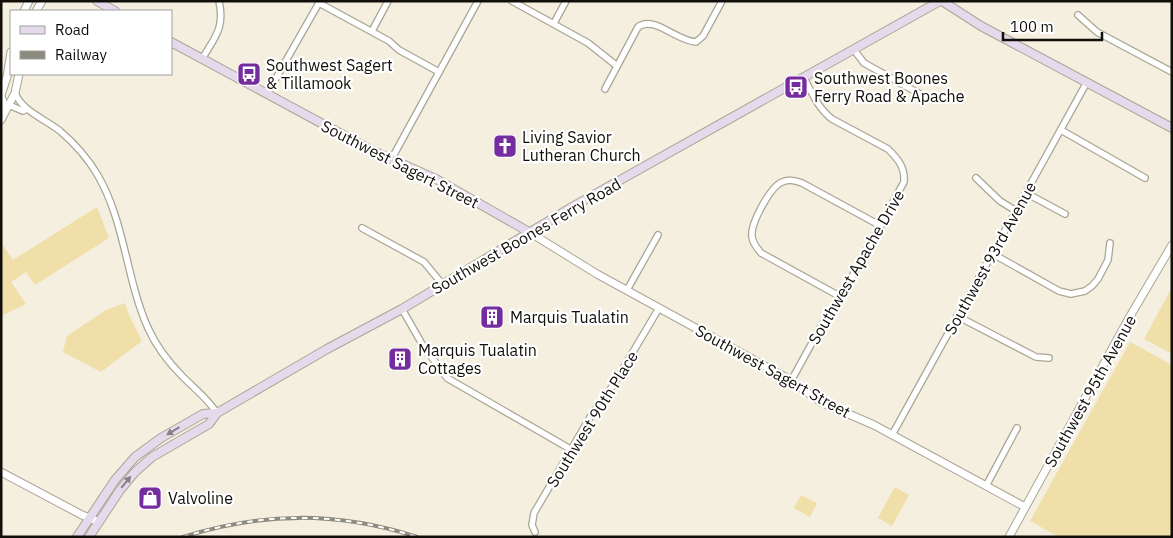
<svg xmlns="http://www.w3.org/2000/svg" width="1173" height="538" font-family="'IBM Plex Sans',sans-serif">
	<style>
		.green { fill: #f0dfa9 }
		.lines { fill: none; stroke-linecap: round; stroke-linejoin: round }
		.minor-casing { stroke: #aaa595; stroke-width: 8 }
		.tertiary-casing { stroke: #aaa595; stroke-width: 9 }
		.secondary-casing { stroke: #aaa595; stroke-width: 10 }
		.minor { stroke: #fff; stroke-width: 5.5 }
		.tertiary { stroke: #fff; stroke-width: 7 }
		.secondary { stroke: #e5daec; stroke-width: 8 }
		.rail-casing { stroke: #8d8a7e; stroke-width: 4 }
		.rail { stroke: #fff; stroke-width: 2; stroke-dasharray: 5.5; stroke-linecap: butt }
		.oneway { fill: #867f86 }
		.labels { text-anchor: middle; stroke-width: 4.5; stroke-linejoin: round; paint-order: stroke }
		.poi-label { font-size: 16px; fill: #110f0a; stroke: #fff; text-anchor: start }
		.street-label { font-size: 16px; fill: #110f0a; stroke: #fff }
	</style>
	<rect width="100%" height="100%" fill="#f4efde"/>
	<g class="green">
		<polygon points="97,207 109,238 35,285 26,272 11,282 26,304 1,316 1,242 13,260"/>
		<polygon points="1170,291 1172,292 1172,354 1144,339"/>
		<polygon points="125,303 129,315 142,341 101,372 63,352 67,336 106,310"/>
		<polygon points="1130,342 1172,365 1172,537 1059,537 1030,521"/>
		<polygon points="895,487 909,495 892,526 878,518"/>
		<polygon points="801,495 817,503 810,517 794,508"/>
	</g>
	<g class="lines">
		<g class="minor-casing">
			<g id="minor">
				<polyline points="512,1 588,43 617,66"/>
				<polyline points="319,3 389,41 399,50 439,72"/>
				<polyline points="1078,15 1097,32 1172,72"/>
				<polyline points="554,23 566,1"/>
				<polyline points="372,31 388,1"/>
				<polyline points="854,50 864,63 929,99 942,99"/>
				<path d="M 202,59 C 215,37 225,28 219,1"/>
				<path d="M 605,89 L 638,27 C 654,15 676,41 696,42 L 703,36 L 722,1"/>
				<path d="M 15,93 C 22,111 45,119 60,131 C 74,143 87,157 97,174 C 125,221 126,279 148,328 C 156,346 169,363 183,377 C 195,389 207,398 217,413"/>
				<polyline points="267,94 320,1"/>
				<polyline points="9,105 23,111 27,109"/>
				<polyline points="1061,130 1145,178"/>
				<polyline points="391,160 478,1"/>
				<polyline points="976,178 1000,201 1016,211"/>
				<polyline points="1026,193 1065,214"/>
				<polyline points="362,228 424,262 443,285"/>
				<polyline points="993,254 1059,291 1071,294 1085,291 1092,286 1098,279 1108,260 1110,243"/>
				<polyline points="627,290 658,235"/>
				<path d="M 841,297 L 761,253 C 757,248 753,244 752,237 C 750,224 769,190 780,183 C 788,179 794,180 802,183 L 881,226"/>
				<polyline points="402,309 422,344 447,378 572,450"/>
				<polyline points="957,316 1036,357 1049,358"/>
				<path d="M 791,381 L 823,323 L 836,306 L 904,182 C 905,167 898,159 888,149 L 832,119 C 818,108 812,93 804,78"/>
				<polyline points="892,435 1087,82"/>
				<polyline points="986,486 1017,428"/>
				<polyline points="535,532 532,525 534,513 592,414 614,384 659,308"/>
			</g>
		</g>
		<g class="tertiary-casing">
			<g id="tertiary">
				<polyline points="24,11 29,1"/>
				<polyline points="36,11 42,1"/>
				<polyline points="1,95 7,77 11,52"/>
				<polyline points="1,97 3,101 1,109"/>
				<polyline points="1,120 15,93 19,74"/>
				<polyline points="529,232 597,274 785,377 821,402 874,425 1025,507"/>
				<polyline points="1,472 82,515 99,522"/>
				<polyline points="1009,537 1129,318 1172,245"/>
			</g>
		</g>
		<g class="secondary-casing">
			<g id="secondary">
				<polyline points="97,1 115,11"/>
				<polyline points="942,1 981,26 1172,128"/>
				<polyline points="171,42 371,150 436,179 529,232"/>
				<polyline points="77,537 115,480 135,457 161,438 203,414 217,413"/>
				<polyline points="89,537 120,490 135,472 152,457 209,424 217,413 327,349 402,309 572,207 940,1"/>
			</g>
		</g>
		<use href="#minor" class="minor"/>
		<use href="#tertiary" class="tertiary"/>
		<use href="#secondary" class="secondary"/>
		<g class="rail-casing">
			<path id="rail" d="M 183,537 C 263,512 336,511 417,537"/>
		</g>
		<use href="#rail" class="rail"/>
	</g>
	<defs><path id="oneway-solid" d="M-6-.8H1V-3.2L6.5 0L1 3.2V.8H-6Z" transform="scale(1.25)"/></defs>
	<g class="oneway">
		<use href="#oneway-solid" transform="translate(173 431) rotate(149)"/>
		<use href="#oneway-solid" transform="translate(126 482) rotate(-51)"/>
	</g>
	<defs>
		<g id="bus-square" transform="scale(1.25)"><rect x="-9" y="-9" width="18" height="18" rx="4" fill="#752c9f" stroke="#fff"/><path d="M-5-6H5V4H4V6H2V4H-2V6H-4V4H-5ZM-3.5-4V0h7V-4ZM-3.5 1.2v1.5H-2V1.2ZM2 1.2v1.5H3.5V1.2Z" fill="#fff"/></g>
		<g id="church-square" transform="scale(1.25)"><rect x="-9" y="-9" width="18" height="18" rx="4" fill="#752c9f" stroke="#fff"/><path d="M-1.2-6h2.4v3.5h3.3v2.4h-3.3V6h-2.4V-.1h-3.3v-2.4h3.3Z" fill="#fff"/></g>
		<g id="building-square" transform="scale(1.25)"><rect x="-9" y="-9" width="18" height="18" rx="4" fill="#752c9f" stroke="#fff"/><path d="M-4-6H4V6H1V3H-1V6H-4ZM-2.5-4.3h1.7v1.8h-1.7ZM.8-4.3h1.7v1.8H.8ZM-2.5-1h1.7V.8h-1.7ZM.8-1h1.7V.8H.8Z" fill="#fff"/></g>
		<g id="shop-square" transform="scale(1.25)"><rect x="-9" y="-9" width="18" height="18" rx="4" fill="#752c9f" stroke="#fff"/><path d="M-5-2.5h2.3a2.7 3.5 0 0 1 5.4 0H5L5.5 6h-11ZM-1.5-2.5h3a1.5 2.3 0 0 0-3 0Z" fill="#fff"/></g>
	</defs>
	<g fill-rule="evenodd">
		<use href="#bus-square" x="249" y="74"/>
		<use href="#bus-square" x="796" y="87"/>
		<use href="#church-square" x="505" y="146"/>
		<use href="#building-square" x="492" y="317"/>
		<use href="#building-square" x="400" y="359"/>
		<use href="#shop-square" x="150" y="498"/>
	</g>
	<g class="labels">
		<g class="poi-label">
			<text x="266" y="71">Southwest Sagert<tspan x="266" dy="18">&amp; Tillamook</tspan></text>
			<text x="814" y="84">Southwest Boones<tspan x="814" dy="18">Ferry Road &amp; Apache</tspan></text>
			<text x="522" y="143">Living Savior<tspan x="522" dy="18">Lutheran Church</tspan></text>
			<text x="510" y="323">Marquis Tualatin</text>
			<text x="418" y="356">Marquis Tualatin<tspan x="418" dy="18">Cottages</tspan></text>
			<text x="168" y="504">Valvoline</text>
		</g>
		<g class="street-label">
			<text transform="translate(400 164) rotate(27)" y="6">Southwest Sagert Street</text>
			<text transform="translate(526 236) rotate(-30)" y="6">Southwest Boones Ferry Road</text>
			<text transform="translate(990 258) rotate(-61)" y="6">Southwest 93rd Avenue</text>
			<text transform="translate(856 267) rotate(-60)" y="6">Southwest Apache Drive</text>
			<text transform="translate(773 371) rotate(29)" y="6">Southwest Sagert Street</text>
			<text transform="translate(1090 391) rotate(-61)" y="6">Southwest 95th Avenue</text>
			<text transform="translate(592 419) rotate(-58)" y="6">Southwest 90th Place</text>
		</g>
	</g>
	<rect width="1173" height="538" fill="none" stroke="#110f0a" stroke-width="5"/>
	<rect x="10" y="10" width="162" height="65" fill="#ffffff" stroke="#a09f9d"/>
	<rect x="20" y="26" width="25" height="8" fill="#e5daec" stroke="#a09f9d"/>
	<text x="55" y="35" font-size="15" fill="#110f0a">Road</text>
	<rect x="20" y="51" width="25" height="8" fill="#8d8a7e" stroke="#a09f9d"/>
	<text x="55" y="60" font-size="15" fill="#110f0a">Railway</text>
	<path d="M1003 32v8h99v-8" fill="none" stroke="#110f0a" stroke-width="2.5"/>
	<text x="1010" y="32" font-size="15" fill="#110f0a" stroke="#ffffff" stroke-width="4" paint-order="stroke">100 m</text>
</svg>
